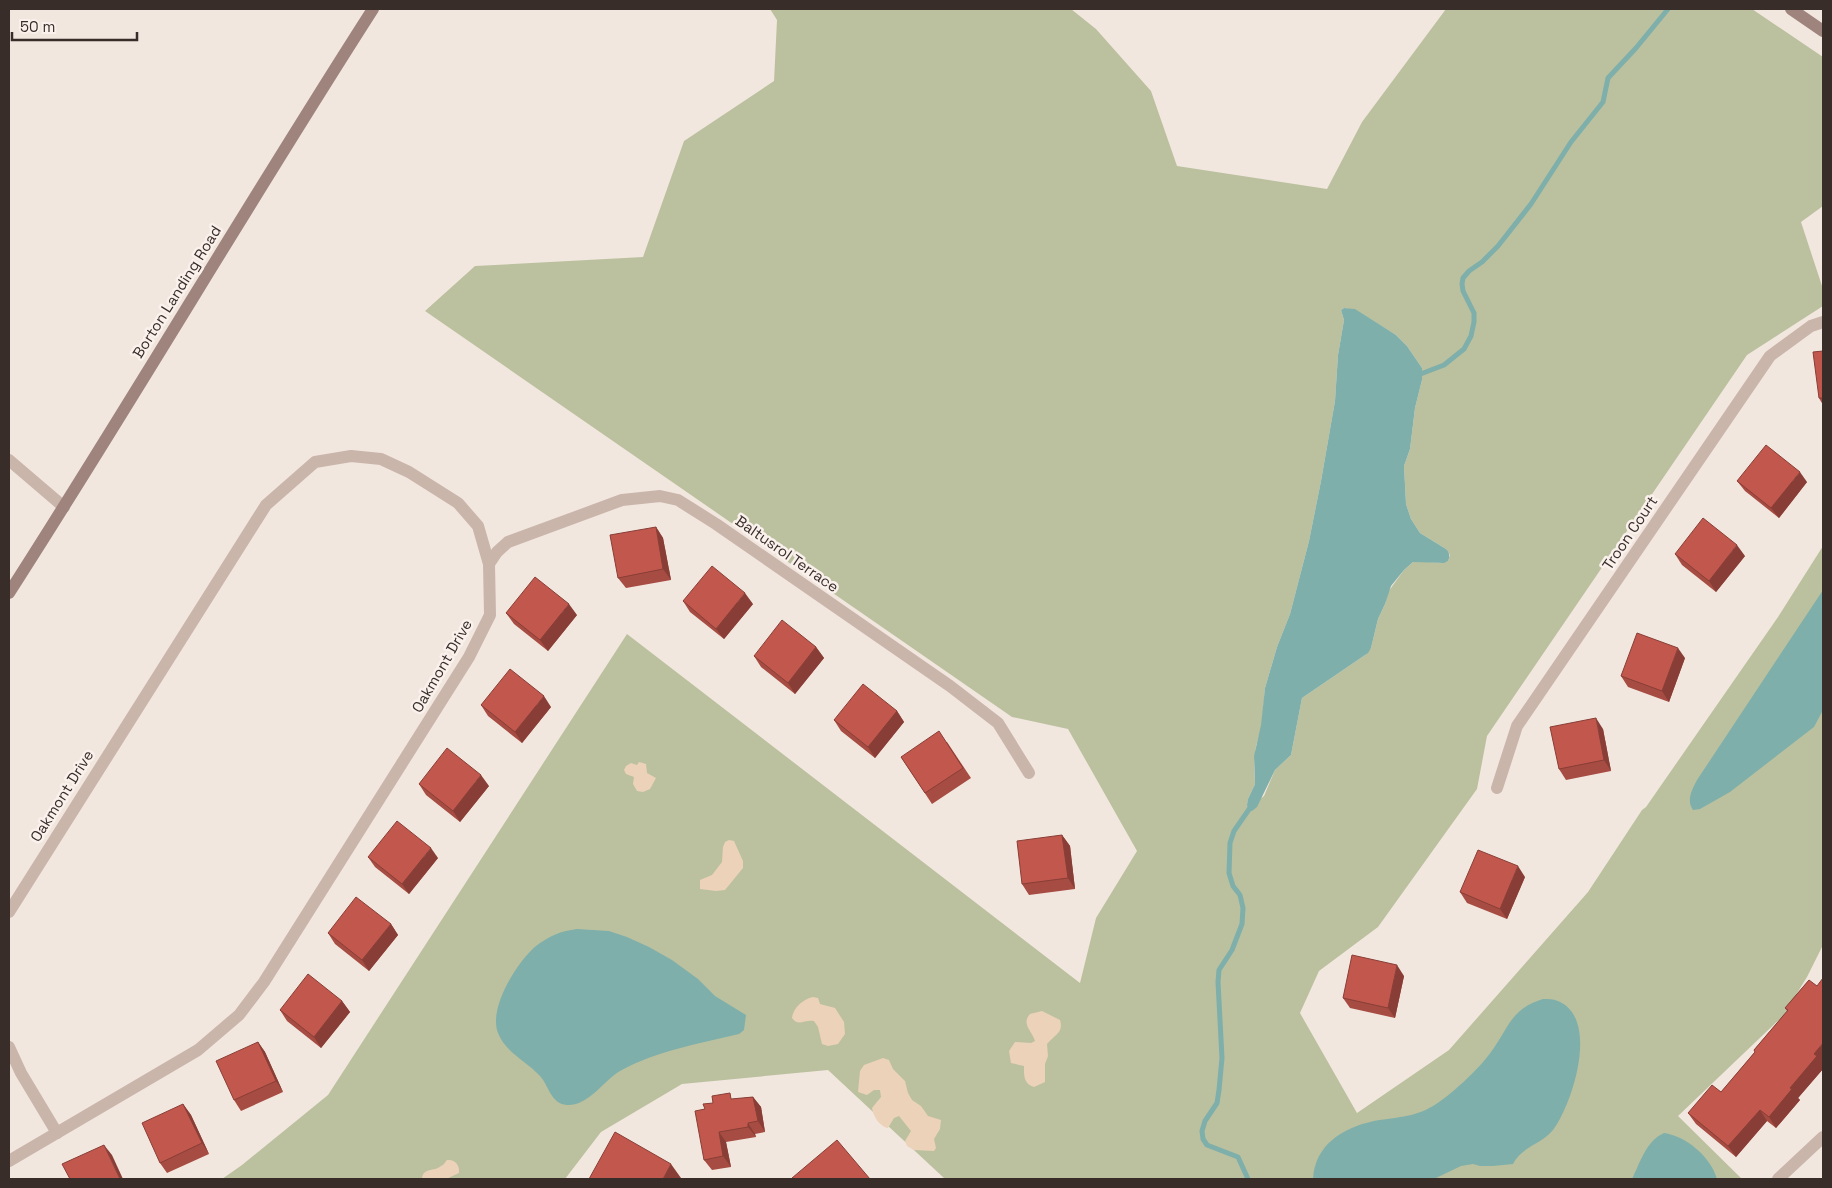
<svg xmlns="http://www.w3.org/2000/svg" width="1832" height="1188" font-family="'Space Grotesk',sans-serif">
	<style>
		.green { fill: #bbc19f; fill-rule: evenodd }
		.sand { fill: #ecd2b8 }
		.water { fill: #7fafaa }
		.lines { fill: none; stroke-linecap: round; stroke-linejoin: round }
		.stream { stroke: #7fafaa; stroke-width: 5 }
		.street { stroke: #cab5ab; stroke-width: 12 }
		.secondary { stroke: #9e847d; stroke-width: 12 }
		.wall { fill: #a74c42 }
		.shaded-wall { fill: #883e36 }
		.building { fill: #c2584d; stroke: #883e36 }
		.labels { text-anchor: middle; stroke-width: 5; stroke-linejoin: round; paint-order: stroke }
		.street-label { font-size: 15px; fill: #392d2a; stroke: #faf1ec }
	</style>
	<rect width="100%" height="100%" fill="#f2e7df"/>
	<path class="green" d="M 770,9 L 1071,9 L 1096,29 L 1151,91 L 1177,166 L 1327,189 L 1362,122 L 1446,9 L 1752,9 L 1823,57 L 1823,206 L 1801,222 L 1823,289 L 1823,306 L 1747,355 L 1487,736 L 1477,789 L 1378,927 L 1319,971 L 1300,1013 L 1357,1113 L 1449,1050 L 1588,892 L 1642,810 L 1646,807 L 1778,617 L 1823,546 L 1823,945 L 1807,977 L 1783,1016 L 1678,1116 L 1742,1179 L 945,1179 L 828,1070 L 682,1084 L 601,1132 L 565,1179 L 222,1179 L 242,1165 L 328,1095 L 627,634 L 1080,983 L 1096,918 L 1137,851 L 1068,729 L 1012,717 L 425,311 L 475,266 L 643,257 L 684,141 L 774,81 L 777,20 ZM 1344,308 L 1355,310 L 1396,335 L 1407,346 L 1422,368 L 1422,380 L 1415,408 L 1410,449 L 1404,466 L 1406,504 L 1411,519 L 1420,533 L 1446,549 L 1450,555 L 1448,561 L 1439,563 L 1420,561 L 1413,562 L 1404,570 L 1388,592 L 1385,604 L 1378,619 L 1371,648 L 1365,655 L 1302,698 L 1291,755 L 1275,770 L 1264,796 L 1247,809 L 1248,799 L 1255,784 L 1254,762 L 1256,746 L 1262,725 L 1265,688 L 1277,647 L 1290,614 L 1309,541 L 1321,481 L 1335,401 L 1338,355 L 1344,320 L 1341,310 Z"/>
	<g class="sand">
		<polygon points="639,762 646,764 647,773 656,778 650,789 643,792 637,791 633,784 634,777 626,774 624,770 626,766 631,763 637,765"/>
		<polygon points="729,840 734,841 743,861 743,868 725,890 716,891 700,889 700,880 712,875 722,862 723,847 725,842"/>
		<path d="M 813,997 L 818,998 L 820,1004 L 835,1008 L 844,1022 L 845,1034 L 838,1044 L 828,1046 L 822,1044 L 818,1027 L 814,1021 C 805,1019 798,1027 792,1018 C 793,1008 803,999 813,997 Z"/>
		<path d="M 1042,1011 L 1060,1020 C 1064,1033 1054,1035 1047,1044 L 1048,1056 L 1045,1064 L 1045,1082 L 1034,1087 C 1023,1084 1024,1074 1024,1066 L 1011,1063 L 1009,1051 L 1015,1042 L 1031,1043 L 1035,1041 C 1032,1031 1021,1024 1030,1014 Z"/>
		<path d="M 883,1058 L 889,1060 L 893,1069 L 905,1081 L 908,1093 L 912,1100 L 921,1106 L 928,1116 L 941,1120 L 940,1129 L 934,1139 L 936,1148 L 934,1151 L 914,1150 L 907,1146 L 905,1141 L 911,1131 L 899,1116 L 894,1118 L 888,1128 C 880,1127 873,1116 872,1108 L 881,1097 L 880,1090 L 874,1090 L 867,1095 L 858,1092 L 860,1071 L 864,1065 Z"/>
		<path d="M 447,1160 C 455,1159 460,1165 459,1173 L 446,1179 L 422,1179 C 423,1167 434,1172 441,1166 C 444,1165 445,1162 447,1160 Z"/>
	</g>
	<g class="water">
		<path d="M 1344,308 L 1355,309 L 1396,335 L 1407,346 L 1422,368 L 1422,380 L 1415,408 L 1410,449 L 1404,466 L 1406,504 L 1411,519 L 1420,533 L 1446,549 C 1450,553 1450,557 1448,561 L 1444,563 L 1413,562 L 1404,570 L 1391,586 L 1385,604 L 1378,619 L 1371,648 L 1368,653 L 1302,698 L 1291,755 L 1275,770 L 1257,807 L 1252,811 L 1248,811 L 1247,805 L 1248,799 L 1255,784 L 1254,756 L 1261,725 L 1265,688 L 1277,647 L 1290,614 L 1309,541 L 1321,481 L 1335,401 L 1338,355 L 1344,320 L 1341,310 Z"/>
		<path d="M 1823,590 L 1823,710 L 1814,727 L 1730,792 L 1700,809 L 1693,810 C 1686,800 1692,790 1697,780 Z"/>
		<path d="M 577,929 L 609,931 L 627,937 L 649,947 L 672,960 L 698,979 L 715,996 L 746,1015 L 744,1030 L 739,1034 C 699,1044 658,1050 620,1071 C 603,1081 589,1106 567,1105 C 551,1104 549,1086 540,1076 C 526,1061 506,1053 498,1033 C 488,1008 517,962 536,946 C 549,936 561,931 577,929 Z"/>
		<path d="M 1543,999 C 1548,999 1553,999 1558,1001 C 1600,1018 1573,1103 1553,1130 C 1542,1144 1521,1147 1513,1164 L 1493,1166 L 1480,1166 L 1473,1164 L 1461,1166 L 1434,1179 L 1313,1179 C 1315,1145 1342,1128 1374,1121 C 1395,1117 1413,1118 1433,1106 C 1450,1096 1479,1069 1491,1052 C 1509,1028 1510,1009 1543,999 Z"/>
		<path d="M 1664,1133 C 1686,1136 1711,1157 1717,1179 L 1632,1179 C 1640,1163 1646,1141 1664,1133 Z"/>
	</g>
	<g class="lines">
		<g class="stream">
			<polyline points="1418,375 1444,365 1464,349 1471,336 1474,322 1474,313 1463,291 1462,284 1463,278 1469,271 1482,262 1498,246 1531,204 1571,142 1603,102 1608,78 1636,48 1668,9"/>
			<polyline points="1248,1179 1238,1157 1207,1145 1203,1139 1202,1131 1205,1121 1217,1103 1219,1090 1222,1058 1218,982 1219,970 1232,950 1242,924 1243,908 1240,895 1233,886 1229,873 1230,843 1234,831 1252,805"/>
		</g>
		<g class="street">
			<polyline points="9,460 64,507"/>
			<polyline points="489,564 497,552 508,542 622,500 660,496 678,500 716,524 950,686 998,723 1029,773"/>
			<polyline points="1497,788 1517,726 1770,356 1811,326 1823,322"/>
			<polyline points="9,912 266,505 315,462 351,456 381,459 409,472 458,503 478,526 489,564 490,615 469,657 264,982 239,1015 198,1050 9,1161"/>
			<polyline points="9,1047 21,1073 57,1133"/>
			<polyline points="1778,1179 1823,1137"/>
		</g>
		<g class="secondary">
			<polyline points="1791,9 1823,31"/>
			<path d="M 9,593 C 133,400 249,202 373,9"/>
		</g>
	</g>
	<g class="wall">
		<polygon points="1823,351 1823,405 1819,398"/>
		<polygon points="1737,481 1807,482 1779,518 1745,491"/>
		<polygon points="656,527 663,538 671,580 626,588 618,578"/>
		<polygon points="1675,554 1745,556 1716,592 1682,565"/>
		<polygon points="683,601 753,604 724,639 690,612"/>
		<polygon points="506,613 577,615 548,651 514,624"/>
		<polygon points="816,647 824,658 795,694 761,667 754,656"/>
		<polygon points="1685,658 1669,702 1628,687 1621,676"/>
		<polygon points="481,705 551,707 522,743 488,716"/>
		<polygon points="897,711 904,722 875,758 841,731 834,720"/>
		<polygon points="1603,729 1611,771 1566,780 1559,769"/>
		<polygon points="947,742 971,778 932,804 901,757"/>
		<polygon points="419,784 489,786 460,822 426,795"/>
		<polygon points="1062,835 1070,846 1075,889 1029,895 1022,884"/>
		<polygon points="368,857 438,858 409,894 375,867"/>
		<polygon points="1525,877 1507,919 1467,903 1460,892"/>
		<polygon points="391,924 398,935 369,971 335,944 328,933"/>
		<polygon points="1404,976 1395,1018 1350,1008 1343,998"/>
		<polygon points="1809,980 1823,1069 1798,1098 1800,1100 1776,1128 1767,1121 1736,1157 1696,1124 1688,1113 1721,1092 1755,1052 1754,1050 1787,1011 1785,1008"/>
		<polygon points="342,1001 350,1012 321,1048 287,1021 280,1010"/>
		<polygon points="258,1042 265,1052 283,1092 241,1111 234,1100"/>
		<polygon points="753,1097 761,1107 765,1132 755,1134 756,1137 726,1142 731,1167 712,1170 704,1160 705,1109 734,1099"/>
		<polygon points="183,1104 191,1115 209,1154 167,1173 160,1163"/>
	</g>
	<g class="shaded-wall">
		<polygon points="1800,472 1807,482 1779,518 1771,508"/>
		<polygon points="656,527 663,538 671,580 663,569"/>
		<polygon points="1737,545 1745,556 1716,592 1709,581"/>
		<polygon points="745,593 753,604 724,639 716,629"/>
		<polygon points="569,604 577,615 548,651 540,640"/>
		<polygon points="816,647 824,658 795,694 788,683"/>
		<polygon points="1678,648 1685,658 1669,702 1662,691"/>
		<polygon points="544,696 551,707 522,743 515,732"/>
		<polygon points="897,711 904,722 875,758 868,747"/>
		<polygon points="1596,718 1603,729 1611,771 1604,760"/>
		<polygon points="481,775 489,786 460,822 453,811"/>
		<polygon points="1062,835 1070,846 1075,889 1068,878"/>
		<polygon points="431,848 438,858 409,894 402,884"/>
		<polygon points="1518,866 1525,877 1507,919 1500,909"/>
		<polygon points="391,924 398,935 369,971 362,960"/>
		<polygon points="1397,965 1404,976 1395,1018 1388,1008"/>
		<polygon points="342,1001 350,1012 321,1048 314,1037"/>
		<polygon points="258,1042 265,1052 283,1092 276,1081"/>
		<polygon points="1823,1043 1823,1069 1798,1098 1800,1100 1776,1128 1769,1117 1814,1054"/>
		<polygon points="753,1097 761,1107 765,1132 758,1121"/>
		<polygon points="183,1104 191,1115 209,1154 202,1143"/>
		<polygon points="1760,1110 1767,1121 1736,1157 1728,1146"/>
		<polygon points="748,1123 755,1134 756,1137 748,1127"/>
		<polygon points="719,1132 726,1142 731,1167 723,1156"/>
		<polygon points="104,1145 112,1155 123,1179 120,1179"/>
		<polygon points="671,1164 681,1178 680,1179 663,1179"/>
	</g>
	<g class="building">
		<polygon points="1823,351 1823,398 1819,398 1813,352"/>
		<polygon points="1766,445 1800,472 1771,508 1737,481"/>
		<polygon points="1703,518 1737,545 1709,581 1675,554"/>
		<polygon points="656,527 663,569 618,578 610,535"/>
		<polygon points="712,566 745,593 716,629 683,601"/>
		<polygon points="535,577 569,604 540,640 506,613"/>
		<polygon points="782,620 816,647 788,683 754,656"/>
		<polygon points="1637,633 1678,648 1662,691 1621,676"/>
		<polygon points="510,669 544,696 515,732 481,705"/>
		<polygon points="863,684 897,711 868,747 834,720"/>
		<polygon points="1596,718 1604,760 1559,769 1550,727"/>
		<polygon points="939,731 963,768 925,793 901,757"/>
		<polygon points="447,748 481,775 453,811 419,784"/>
		<polygon points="397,821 431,848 402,884 368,857"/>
		<polygon points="1062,835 1068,878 1022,884 1017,841"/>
		<polygon points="1478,850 1518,866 1500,909 1460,892"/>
		<polygon points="356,897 391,924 362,960 328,933"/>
		<polygon points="1352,955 1397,965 1388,1008 1343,998"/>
		<polygon points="308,974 342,1001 314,1037 280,1010"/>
		<polygon points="1823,978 1823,1043 1814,1054 1817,1056 1790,1088 1792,1089 1769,1117 1760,1110 1728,1146 1688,1113 1712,1085 1721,1092 1755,1052 1754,1050 1788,1010 1785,1008 1809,980 1817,986"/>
		<polygon points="258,1042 276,1081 234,1100 216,1061"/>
		<polygon points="730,1093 731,1099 753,1097 758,1121 748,1123 748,1127 719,1132 723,1156 704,1160 695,1111 705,1109 703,1104 713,1103 712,1096"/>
		<polygon points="183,1104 202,1143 160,1163 142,1123"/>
		<polygon points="615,1132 671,1164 663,1179 589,1179"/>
		<polygon points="837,1140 870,1179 793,1179 792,1178"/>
		<polygon points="104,1145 120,1179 70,1179 62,1164"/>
	</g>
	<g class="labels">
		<g class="street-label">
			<text transform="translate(177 292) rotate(-58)" y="5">Borton Landing Road</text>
			<text transform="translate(1630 533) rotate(-56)" y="5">Troon Court</text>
			<text transform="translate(787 554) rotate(35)" y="5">Baltusrol Terrace</text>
			<text transform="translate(442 666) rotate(-60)" y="5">Oakmont Drive</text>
			<text transform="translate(62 796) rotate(-58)" y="5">Oakmont Drive</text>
		</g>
	</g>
	<rect width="1832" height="1188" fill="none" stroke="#392d2a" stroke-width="20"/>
	<path d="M12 32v8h125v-8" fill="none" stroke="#392d2a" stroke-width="2.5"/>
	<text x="20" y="32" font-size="15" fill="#392d2a" stroke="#faf1ec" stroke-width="4" paint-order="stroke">50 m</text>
</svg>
